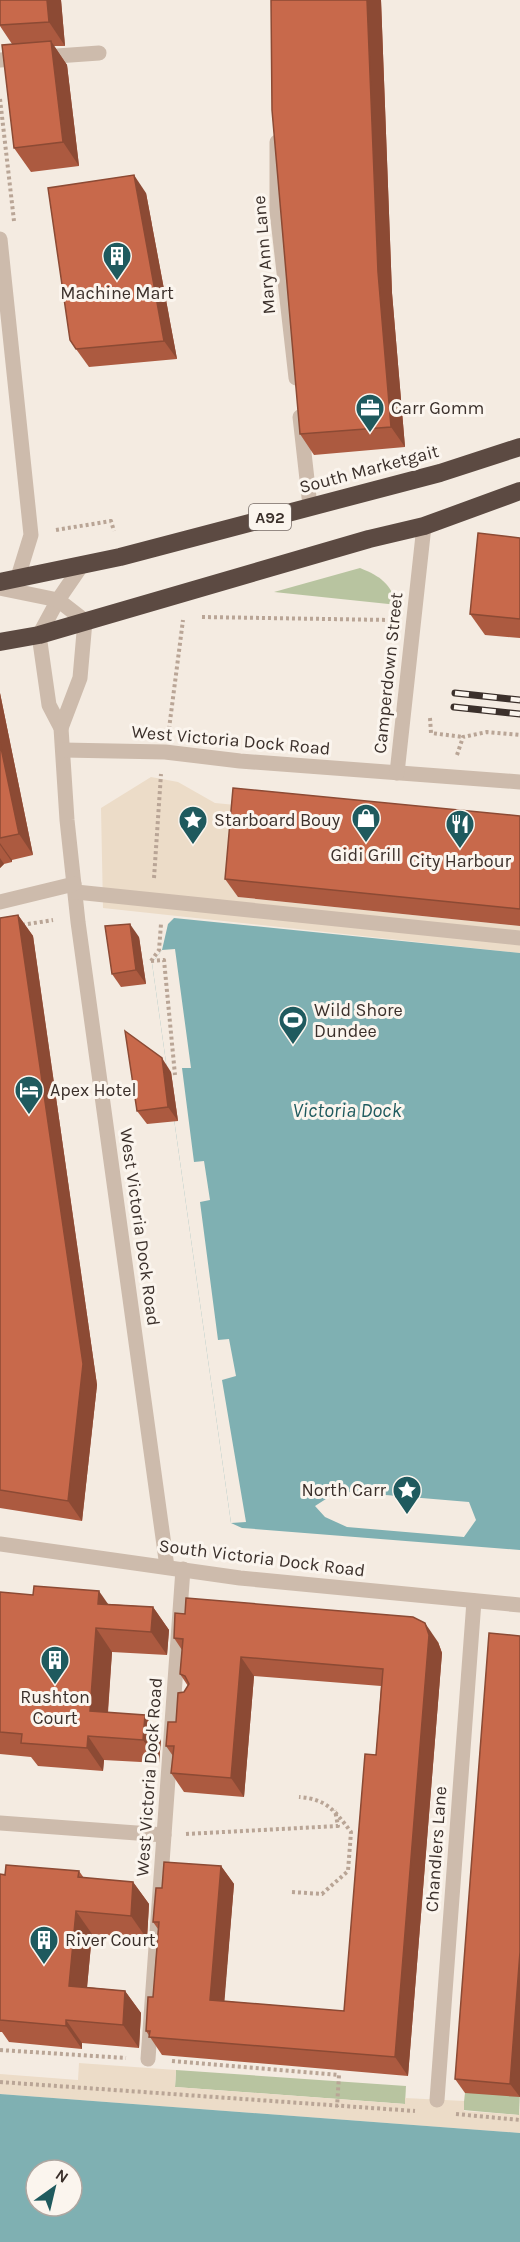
<svg xmlns="http://www.w3.org/2000/svg" width="520" height="2242" font-family="Karla,sans-serif">
	<style>
		.green { fill: #b8c4a0 }
		.plaza { fill: #ecdcc8 }
		.water { fill: #7fb0b2; fill-rule: evenodd }
		.pier { fill: #f4ebe1 }
		.lines { fill: none; stroke-linecap: round; stroke-linejoin: round }
		.path { stroke: #b9a596; stroke-width: 4; stroke-dasharray: 3 3; stroke-linecap: butt }
		.minor { stroke: #cdbbac; stroke-width: 15 }
		.highway { stroke: #5c4a42; stroke-width: 18 }
		.rail-casing { stroke: #3b302b; stroke-width: 7 }
		.rail { stroke: #fbf5ee; stroke-width: 4.5; stroke-dasharray: 14; stroke-linecap: butt }
		.wall { fill: #ac5a40 }
		.shaded-wall { fill: #8c4a34 }
		.building { fill: #c8694b; stroke: #8c4a34; stroke-width: 1.5 }
		.labels { text-anchor: middle; stroke-width: 6; stroke-linejoin: round; paint-order: stroke }
		.shield { fill: #fbf5ee; stroke: #756b66; stroke-width: 1.5 }
		.shield-label { font-size: 16px; font-weight: bold; fill: #3b302b }
		.street-label { font-size: 18px; fill: #3b302b; stroke: #fbf5ee }
		.poi-label { font-size: 18px; fill: #3b302b; stroke: #fbf5ee; text-anchor: start }
		.water-label { font-size: 20px; font-style: italic; fill: #1f5a5e; stroke: #fbf5ee }
	</style>
	<rect width="100%" height="100%" fill="#f4ebe1"/>
	<g class="green">
		<path d="M 360,568 C 382,577 389,583 398,605 L 274,592 Z"/>
		<polygon points="176,2070 406,2086 405,2104 175,2087"/>
		<polygon points="520,2091 519,2115 463,2110 465,2093"/>
	</g>
	<g class="plaza">
		<polygon points="151,777 178,782 215,803 246,806 238,897 520,926 520,953 103,908 101,808"/>
		<polygon points="79,2063 176,2070 175,2087 405,2104 405,2098 464,2101 464,2111 519,2115 520,2110 520,2133 0,2094 0,2074 78,2080"/>
	</g>
	<g class="water">
		<path d="M 174,918 L 520,953 L 520,1550 L 242,1528 L 231,1523 L 152,963 L 162,950 L 168,924 ZM 350,1492 L 469,1502 L 476,1520 L 464,1537 L 347,1527 L 325,1517 L 315,1506 L 329,1497 Z"/>
		<path d="M 0,2094 L 520,2133 L 520,2242 L 0,2242 ZM 36,2170 L 72,2170 L 72,2206 L 36,2206 Z"/>
	</g>
	<polygon class="pier" points="175,949 191,1068 182,1068 194,1162 204,1161 210,1200 200,1202 218,1340 229,1339 236,1376 222,1380 246,1522 231,1523 152,963 162,950"/>
	<g class="lines">
		<g class="path">
			<polyline points="0,99 14,221"/>
			<polyline points="56,530 111,521 114,531"/>
			<polyline points="202,617 390,620"/>
			<polyline points="430,718 431,733 463,737"/>
			<polyline points="169,729 183,620"/>
			<polyline points="457,755 463,737 487,732 520,735"/>
			<polyline points="154,878 161,774"/>
			<polyline points="22,925 53,920"/>
			<polyline points="151,961 159,950 161,924"/>
			<polyline points="151,961 164,960 175,1075"/>
			<polyline points="186,1834 338,1826 335,1810"/>
			<path d="M 292,1892 L 322,1894 L 348,1871 L 351,1832 C 335,1811 327,1799 299,1797"/>
			<polyline points="0,2050 126,2058"/>
			<polyline points="172,2061 339,2075 337,2107"/>
			<polyline points="0,2082 415,2111"/>
			<polyline points="456,2114 520,2120"/>
		</g>
		<g class="minor">
			<polyline points="0,60 99,53"/>
			<polyline points="277,142 277,211 296,378"/>
			<polyline points="0,239 31,535 18,577"/>
			<polyline points="300,417 310,506"/>
			<polyline points="82,565 58,600 39,635 49,705 61,728 67,820 78,922 167,1567"/>
			<polyline points="0,588 58,600 85,621 80,678 61,728"/>
			<polyline points="63,750 165,752 240,761 520,782"/>
			<polyline points="397,773 424,526"/>
			<polyline points="76,892 520,938"/>
			<polyline points="0,902 74,884"/>
			<polyline points="0,1544 240,1578 520,1605"/>
			<polyline points="0,1823 164,1835"/>
			<polyline points="148,2059 183,1569"/>
			<polyline points="437,2100 474,1601"/>
		</g>
		<g class="highway">
			<polyline points="0,582 120,557 440,473 520,447"/>
			<polyline points="0,642 39,635 369,539 424,526 520,491"/>
		</g>
		<g class="rail-casing">
			<g id="rail">
				<polyline points="455,693 520,700"/>
				<polyline points="454,707 520,714"/>
			</g>
		</g>
		<use href="#rail" class="rail"/>
	</g>
	<g class="wall">
		<polygon points="0,0 61,0 65,46 54,46 67,65 79,166 31,172 14,148 12,44 0,26"/>
		<polygon points="271,0 381,0 392,293 405,447 314,455 300,434"/>
		<polygon points="146,193 177,359 89,367 76,349"/>
		<polygon points="520,538 520,638 485,635 470,614"/>
		<polygon points="0,693 33,855 12,860 12,862 4,864 0,868"/>
		<polygon points="520,816 520,926 238,897 225,879"/>
		<polygon points="18,915 33,936 97,1385 82,1521 0,1508 0,918"/>
		<polygon points="139,937 146,984 121,987 112,974"/>
		<polygon points="171,1072 178,1121 147,1124 137,1111"/>
		<polygon points="0,1592 109,1604 153,1607 169,1630 167,1655 112,1652 108,1713 161,1739 159,1763 104,1760 103,1771 38,1766 31,1757 0,1754"/>
		<polygon points="520,1636 520,2097 465,2093 455,2079"/>
		<polygon points="174,1638 438,1642 442,1653 408,2076 162,2055 146,2031 153,1997 158,1929 153,1922 162,1888 221,1866 234,1884 224,2001 344,2011 376,1755 381,1686 254,1676 244,1797 184,1792 171,1773 173,1756 166,1746 176,1722 184,1692 188,1686 180,1674 182,1650"/>
		<polygon points="79,1871 84,1878 133,1882 149,1904 147,1939 92,1934 87,1987 125,1991 141,2013 139,2048 82,2043 82,2049 9,2042 2,2032 0,2032 0,1874"/>
	</g>
	<g class="shaded-wall">
		<polygon points="47,0 61,0 65,46 49,22"/>
		<polygon points="367,0 381,0 392,293 405,447 391,427 378,272"/>
		<polygon points="51,41 67,65 79,166 63,142"/>
		<polygon points="134,175 146,193 177,359 164,341"/>
		<polygon points="0,693 33,855 19,834 0,743"/>
		<polygon points="0,843 12,860 12,862 0,845"/>
		<polygon points="0,858 4,864 0,868"/>
		<polygon points="18,915 33,936 97,1385 82,1521 68,1501"/>
		<polygon points="130,924 139,937 146,984 136,970"/>
		<polygon points="162,1058 171,1072 178,1121 168,1107"/>
		<polygon points="99,1591 115,1614 98,1604"/>
		<polygon points="153,1607 169,1630 167,1655 151,1632"/>
		<polygon points="425,1623 438,1642 442,1653 408,2076 395,2057"/>
		<polygon points="96,1628 112,1652 106,1735 90,1711"/>
		<polygon points="241,1657 254,1676 244,1797 231,1778"/>
		<polygon points="145,1715 161,1739 159,1763 143,1740"/>
		<polygon points="88,1736 104,1760 103,1771 87,1748"/>
		<polygon points="221,1866 234,1884 223,2019 210,2000"/>
		<polygon points="133,1882 149,1904 147,1939 131,1916"/>
		<polygon points="76,1911 92,1934 85,2009 69,1986"/>
		<polygon points="520,1952 520,2097 510,2084"/>
		<polygon points="125,1991 141,2013 139,2048 123,2025"/>
		<polygon points="66,2020 82,2043 82,2049 66,2026"/>
	</g>
	<g class="building">
		<polygon points="0,0 47,0 49,22 0,25"/>
		<polygon points="271,0 367,0 378,272 391,427 300,434 272,110"/>
		<polygon points="51,41 63,142 14,148 2,45"/>
		<polygon points="134,175 164,341 76,349 70,340 48,188"/>
		<polygon points="478,533 520,538 520,619 470,614"/>
		<polygon points="0,743 19,834 0,838"/>
		<polygon points="233,788 520,816 520,909 225,879"/>
		<polygon points="18,915 83,1364 68,1501 0,1490 0,918"/>
		<polygon points="130,924 136,970 112,974 105,926"/>
		<polygon points="125,1031 162,1058 168,1107 137,1111"/>
		<polygon points="34,1586 99,1591 98,1604 153,1607 151,1632 96,1628 90,1711 145,1715 143,1740 88,1736 87,1748 21,1743 22,1734 0,1732 0,1592 33,1595"/>
		<polygon points="186,1598 413,1617 425,1623 429,1635 395,2057 149,2037 150,2031 146,2031 148,1997 153,1997 159,1922 153,1922 156,1888 162,1888 164,1862 221,1866 210,2000 344,2011 365,1754 376,1755 383,1669 241,1657 231,1778 171,1773 174,1746 166,1746 168,1722 176,1722 178,1693 184,1692 189,1684 185,1676 180,1674 183,1639 174,1638 175,1613 185,1614"/>
		<polygon points="489,1633 520,1636 520,1952 510,2084 455,2079"/>
		<polygon points="6,1865 79,1871 78,1877 133,1882 131,1916 76,1911 69,1986 125,1991 123,2025 66,2020 66,2026 0,2020 0,1874 5,1875"/>
	</g>
	<defs>
		<g id="building-pin" transform="scale(1.5)"><path d="M0 17L-7.5 6A9.5 9.5 0 1 1 7.5 6Z" fill="#1f5a5e" stroke="#fbf5ee"/><path d="M-4-6H4V6H1V3H-1V6H-4ZM-2.5-4.3h1.7v1.8h-1.7ZM.8-4.3h1.7v1.8H.8ZM-2.5-1h1.7V.8h-1.7ZM.8-1h1.7V.8H.8Z" fill="#fff"/></g>
		<g id="office-pin" transform="scale(1.5)"><path d="M0 17L-7.5 6A9.5 9.5 0 1 1 7.5 6Z" fill="#1f5a5e" stroke="#fbf5ee"/><path d="M-6-3h4V-5.5h4V-3h4V5H-6ZM-1-4.5V-3h2v-1.5ZM-6 0V1H6V0Z" fill="#fff"/></g>
		<g id="shop-pin" transform="scale(1.5)"><path d="M0 17L-7.5 6A9.5 9.5 0 1 1 7.5 6Z" fill="#1f5a5e" stroke="#fbf5ee"/><path d="M-5-2.5h2.3a2.7 3.5 0 0 1 5.4 0H5L5.5 6h-11ZM-1.5-2.5h3a1.5 2.3 0 0 0-3 0Z" fill="#fff"/></g>
		<g id="sight-pin" transform="scale(1.5)"><path d="M0 17L-7.5 6A9.5 9.5 0 1 1 7.5 6Z" fill="#1f5a5e" stroke="#fbf5ee"/><path d="M0-6L1.8-2.2L6-1.7L2.9 1.2L3.7 5.4L0 3.3L-3.7 5.4L-2.9 1.2L-6-1.7L-1.8-2.2Z" fill="#fff"/></g>
		<g id="restaurant-pin" transform="scale(1.5)"><path d="M0 17L-7.5 6A9.5 9.5 0 1 1 7.5 6Z" fill="#1f5a5e" stroke="#fbf5ee"/><path d="M-5-6h1v4h1v-4h1v4h1v-4h1v5L-1.5 .5V6h-2V.5L-5-1ZM5-6V6H3V1.5H1.5Q1.5-4 5-6Z" fill="#fff"/></g>
		<g id="stadium-pin" transform="scale(1.5)"><path d="M0 17L-7.5 6A9.5 9.5 0 1 1 7.5 6Z" fill="#1f5a5e" stroke="#fbf5ee"/><path d="M0-5a6.5 5 0 1 0 0 10a6.5 5 0 1 0 0-10ZM-3.5-1.8h7v3.6h-7Z" fill="#fff"/></g>
		<g id="hotel-pin" transform="scale(1.5)"><path d="M0 17L-7.5 6A9.5 9.5 0 1 1 7.5 6Z" fill="#1f5a5e" stroke="#fbf5ee"/><path d="M-6-4.5h1.5V1H6V5H4.5V3h-9V5H-6ZM-4 0a1.8 1.8 0 1 1 3.6 0ZM.5 0V-2.5h3Q6-2.5 6 0Z" fill="#fff"/></g>
	</defs>
	<g fill-rule="evenodd">
		<use href="#building-pin" x="117" y="256"/>
		<use href="#office-pin" x="370" y="408"/>
		<use href="#shop-pin" x="366" y="818"/>
		<use href="#sight-pin" x="193" y="820"/>
		<use href="#restaurant-pin" x="460" y="824"/>
		<use href="#stadium-pin" x="293" y="1020"/>
		<use href="#hotel-pin" x="29" y="1090"/>
		<use href="#sight-pin" x="407" y="1490"/>
		<use href="#building-pin" x="55" y="1660"/>
		<use href="#building-pin" x="44" y="1940"/>
	</g>
	<g class="labels">
		<rect class="shield" x="249" y="504" width="42" height="26" rx="4.5"/>
		<g class="shield-label">
			<text x="270" y="523">A92</text>
		</g>
		<g class="street-label">
			<text transform="translate(264 255) rotate(-95)" y="6">Mary Ann Lane</text>
			<text transform="translate(369 469) rotate(-15)" y="6">South Marketgait</text>
			<text transform="translate(388 673) rotate(-84)" y="6">Camperdown Street</text>
			<text transform="translate(231 740) rotate(5)" y="6">West Victoria Dock Road</text>
			<text transform="translate(140 1227) rotate(82)" y="6">West Victoria Dock Road</text>
			<text transform="translate(262 1558) rotate(7)" y="6">South Victoria Dock Road</text>
			<text transform="translate(149 1777) rotate(-86)" y="6">West Victoria Dock Road</text>
			<text transform="translate(436 1849) rotate(-86)" y="6">Chandlers Lane</text>
		</g>
		<g class="poi-label">
			<text x="117" y="299" text-anchor="middle">Machine Mart</text>
			<text x="391" y="414">Carr Gomm</text>
			<text x="214" y="826">Starboard Bouy</text>
			<text x="366" y="861" text-anchor="middle">Gidi Grill</text>
			<text x="460" y="867" text-anchor="middle">City Harbour</text>
			<text x="314" y="1016">Wild Shore<tspan x="314" dy="21">Dundee</tspan></text>
			<text x="50" y="1096">Apex Hotel</text>
			<text x="386" y="1496" text-anchor="end">North Carr</text>
			<text x="55" y="1703" text-anchor="middle">Rushton<tspan x="55" dy="21">Court</tspan></text>
			<text x="65" y="1946">River Court</text>
		</g>
		<g class="water-label">
			<text x="347" y="1117">Victoria Dock</text>
		</g>
	</g>
	<g transform="translate(54 2188) rotate(34)"><circle r="28" fill="#fbf5ee" stroke="#aea6a0" stroke-width="1.5"/>
	<path d="M0-4.5L10 22L0 15L-10 22Z" fill="#1f5a5e"/>
	<text y="-9" font-size="16" font-weight="bold" text-anchor="middle" fill="#3b302b">N</text>
	</g>
</svg>
